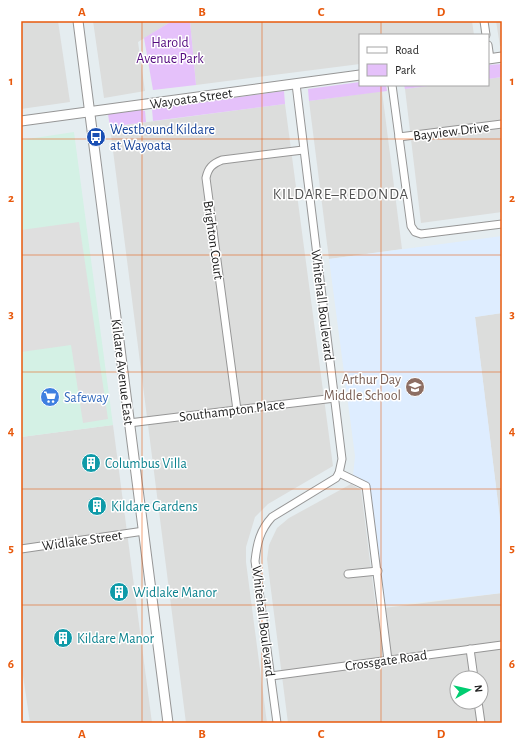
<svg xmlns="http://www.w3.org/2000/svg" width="523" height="744" font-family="'Alegreya Sans',sans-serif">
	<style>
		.residential { fill: #dcdddc; fill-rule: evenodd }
		.commercial { fill: #d4f1e5 }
		.education { fill: #deedff }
		.park { fill: #e5c1fa }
		.parking { fill: #dfdfdf }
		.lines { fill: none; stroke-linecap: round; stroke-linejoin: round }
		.minor-casing { stroke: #969696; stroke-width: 9 }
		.tertiary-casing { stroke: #969696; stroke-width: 11 }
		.minor { stroke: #fff; stroke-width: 7 }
		.tertiary { stroke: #fff; stroke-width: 9 }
		.grid { fill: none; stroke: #e8590c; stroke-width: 1; stroke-opacity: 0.55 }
		.labels { text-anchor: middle; stroke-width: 3; stroke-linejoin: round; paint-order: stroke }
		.park-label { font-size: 14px; fill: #540a7f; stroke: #fff }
		.street-label { font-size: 14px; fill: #1f1f1f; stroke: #fff }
		.transit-label { font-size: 14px; fill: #164399; stroke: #fff; text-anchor: start }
		.education-label { font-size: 14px; fill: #785e54; stroke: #fff; text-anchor: end }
		.shop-label { font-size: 14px; fill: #366cbe; stroke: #fff; text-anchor: start }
		.culture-label { font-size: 14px; fill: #0d838f; stroke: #fff; text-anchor: start }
		.neighbourhood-label { font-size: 15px; letter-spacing: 1px; fill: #525252; stroke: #fff }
		.neatline { fill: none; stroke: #e8590c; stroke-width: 1.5 }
		.grid-label { font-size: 13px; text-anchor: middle; font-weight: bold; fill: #e8590c }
	</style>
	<rect width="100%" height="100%" fill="#e5edf0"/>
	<g class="residential">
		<polygon points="21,21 58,21 70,102 21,109"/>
		<polygon points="93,21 172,21 138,42 145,91 104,98"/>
		<polygon points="190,21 472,21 474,35 360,35 360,64 196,85"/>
		<polygon points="496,21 502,21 502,46 500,46"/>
		<polygon points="502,77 502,212 421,223 405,89 436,85 488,85 488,79"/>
		<polygon points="382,91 402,249 329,259 309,101"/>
		<polygon points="285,104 333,466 268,504 255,517 246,547 246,562 267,723 186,723 110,127"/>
		<polygon points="502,313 502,535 475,317"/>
		<polygon points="113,425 152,723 30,723 21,662 21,437"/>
		<path d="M 351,484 L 361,490 L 376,609 L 502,593 L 502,723 L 288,723 L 267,559 L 269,545 L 277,528 L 289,518 ZM 457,678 L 481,678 L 481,702 L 457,702 Z"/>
	</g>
	<polygon class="commercial" points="74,132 113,425 21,437 21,140"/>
	<polygon class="education" points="502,236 502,313 475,317 502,535 502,593 385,606 369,485 353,476 355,456 329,259"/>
	<g class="park">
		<polygon points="172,21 190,21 196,85 153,90 144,38"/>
		<polygon points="502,64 502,77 488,79 488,65"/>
		<polygon points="360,82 360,85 386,85 387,91 309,101 308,89"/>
		<polygon points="404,85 436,85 405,89"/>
		<polygon points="284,91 285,104 153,121 152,109"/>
		<polygon points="141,110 145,111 146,122 110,127 108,114"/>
	</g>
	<polygon class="parking" points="79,222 108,419 83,423 71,345 21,352 21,230"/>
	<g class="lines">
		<g class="minor-casing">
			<g id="minor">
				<polyline points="484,21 486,35"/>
				<polyline points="488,45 490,59"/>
				<polyline points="392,85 411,226 415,232 421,234 502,224"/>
				<polyline points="399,137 502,124"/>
				<path d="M 237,410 L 206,178 C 208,168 212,164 222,160 L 303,150"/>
				<polyline points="129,423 335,398"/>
				<polyline points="339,473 366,486 388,660"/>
				<polyline points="21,549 144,531"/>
				<polyline points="348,574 378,571"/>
				<polyline points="470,649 474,678"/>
				<polyline points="271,676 502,645"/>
				<polyline points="478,702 481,723"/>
				<path d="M 277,723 L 255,561 C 257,543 260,530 272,517 L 336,478 L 339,473 L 342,459 L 296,84"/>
			</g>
		</g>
		<g class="tertiary-casing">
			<g id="tertiary">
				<polyline points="78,21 168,723"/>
				<polyline points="488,59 502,57"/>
				<polyline points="21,121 360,75"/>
			</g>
		</g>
		<use href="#minor" class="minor"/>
		<use href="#tertiary" class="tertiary"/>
	</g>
	<path class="grid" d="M 142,21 L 142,723M 262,21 L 262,723M 381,21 L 381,35M 381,85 L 381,723M 21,139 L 502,139M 21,255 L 502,255M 21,372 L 502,372M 21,489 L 502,489M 21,605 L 502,605"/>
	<defs>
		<g id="bus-disc" transform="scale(1)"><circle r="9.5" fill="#1a4fb4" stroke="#fff"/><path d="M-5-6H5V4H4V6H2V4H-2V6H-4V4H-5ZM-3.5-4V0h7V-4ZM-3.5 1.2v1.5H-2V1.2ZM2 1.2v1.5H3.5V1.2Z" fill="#fff"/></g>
		<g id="school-disc" transform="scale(1)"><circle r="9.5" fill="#8d6e63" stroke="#fff"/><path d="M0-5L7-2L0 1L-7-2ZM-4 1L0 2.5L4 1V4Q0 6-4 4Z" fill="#fff"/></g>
		<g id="supermarket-disc" transform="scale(1)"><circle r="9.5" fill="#3f7fe0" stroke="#fff"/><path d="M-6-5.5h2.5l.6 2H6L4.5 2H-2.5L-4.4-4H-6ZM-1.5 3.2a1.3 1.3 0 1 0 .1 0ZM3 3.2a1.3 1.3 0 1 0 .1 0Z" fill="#fff"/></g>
		<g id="building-disc" transform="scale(1)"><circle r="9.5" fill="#0f9aa8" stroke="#fff"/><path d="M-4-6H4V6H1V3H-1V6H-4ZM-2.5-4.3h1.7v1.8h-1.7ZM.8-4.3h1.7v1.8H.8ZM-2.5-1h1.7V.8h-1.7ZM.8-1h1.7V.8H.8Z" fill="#fff"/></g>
	</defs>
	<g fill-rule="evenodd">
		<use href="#bus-disc" x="96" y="137"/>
		<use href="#school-disc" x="415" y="387"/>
		<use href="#supermarket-disc" x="50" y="397"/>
		<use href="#building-disc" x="91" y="463"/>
		<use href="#building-disc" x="97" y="506"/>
		<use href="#building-disc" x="119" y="592"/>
		<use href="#building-disc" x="63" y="638"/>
	</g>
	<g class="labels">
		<g class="park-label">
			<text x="170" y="47">Harold<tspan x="170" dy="16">Avenue Park</tspan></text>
		</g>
		<g class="street-label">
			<text transform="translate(191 98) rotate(-8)" y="5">Wayoata Street</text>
			<text transform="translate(451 131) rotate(-7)" y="5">Bayview Drive</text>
			<text transform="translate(214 240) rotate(82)" y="5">Brighton Court</text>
			<text transform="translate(323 305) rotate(83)" y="5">Whitehall Boulevard</text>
			<text transform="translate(123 372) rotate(83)" y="5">Kildare Avenue East</text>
			<text transform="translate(232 410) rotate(-7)" y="5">Southampton Place</text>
			<text transform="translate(82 540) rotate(-8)" y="5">Widlake Street</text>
			<text transform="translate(264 621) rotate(83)" y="5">Whitehall Boulevard</text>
			<text transform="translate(386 660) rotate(-8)" y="5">Crossgate Road</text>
		</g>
		<g class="transit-label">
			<text x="110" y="134">Westbound Kildare<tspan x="110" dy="16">at Wayoata</tspan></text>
		</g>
		<g class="education-label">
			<text x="401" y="384">Arthur Day<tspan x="401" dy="16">Middle School</tspan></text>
		</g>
		<g class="shop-label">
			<text x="64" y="402">Safeway</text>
		</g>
		<g class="culture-label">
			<text x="105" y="468">Columbus Villa</text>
			<text x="111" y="511">Kildare Gardens</text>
			<text x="133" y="597">Widlake Manor</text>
			<text x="77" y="643">Kildare Manor</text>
		</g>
		<g class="neighbourhood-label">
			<text x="341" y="199">KILDARE–REDONDA</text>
		</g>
	</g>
	<rect width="523" height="744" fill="none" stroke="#ffffff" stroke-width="44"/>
	<rect x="359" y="34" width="130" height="52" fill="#ffffff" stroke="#a5a5a5"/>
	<rect x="367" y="47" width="20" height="6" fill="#ffffff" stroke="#a5a5a5"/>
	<text x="395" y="54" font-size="12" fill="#1f1f1f">Road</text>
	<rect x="367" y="64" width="20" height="12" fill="#e5c1fa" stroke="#a5a5a5"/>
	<text x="395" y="74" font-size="12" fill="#1f1f1f">Park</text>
	<g transform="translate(469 690) rotate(82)"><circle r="19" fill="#ffffff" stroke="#a5a5a5"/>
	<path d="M0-3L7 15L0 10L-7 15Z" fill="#00cd71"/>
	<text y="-6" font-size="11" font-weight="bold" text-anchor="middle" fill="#1f1f1f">N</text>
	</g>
	<rect x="22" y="22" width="479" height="700" class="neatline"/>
	<g class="grid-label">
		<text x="82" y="16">A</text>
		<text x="202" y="16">B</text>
		<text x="321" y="16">C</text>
		<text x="441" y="16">D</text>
		<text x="11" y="85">1</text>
		<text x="512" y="85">1</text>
		<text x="11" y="202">2</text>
		<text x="512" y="202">2</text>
		<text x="11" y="318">3</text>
		<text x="512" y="318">3</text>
		<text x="11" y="435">4</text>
		<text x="512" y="435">4</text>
		<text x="11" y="552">5</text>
		<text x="512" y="552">5</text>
		<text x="11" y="668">6</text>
		<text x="512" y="668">6</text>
		<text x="82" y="738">A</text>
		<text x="202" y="738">B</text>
		<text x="321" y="738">C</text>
		<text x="441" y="738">D</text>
	</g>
</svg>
